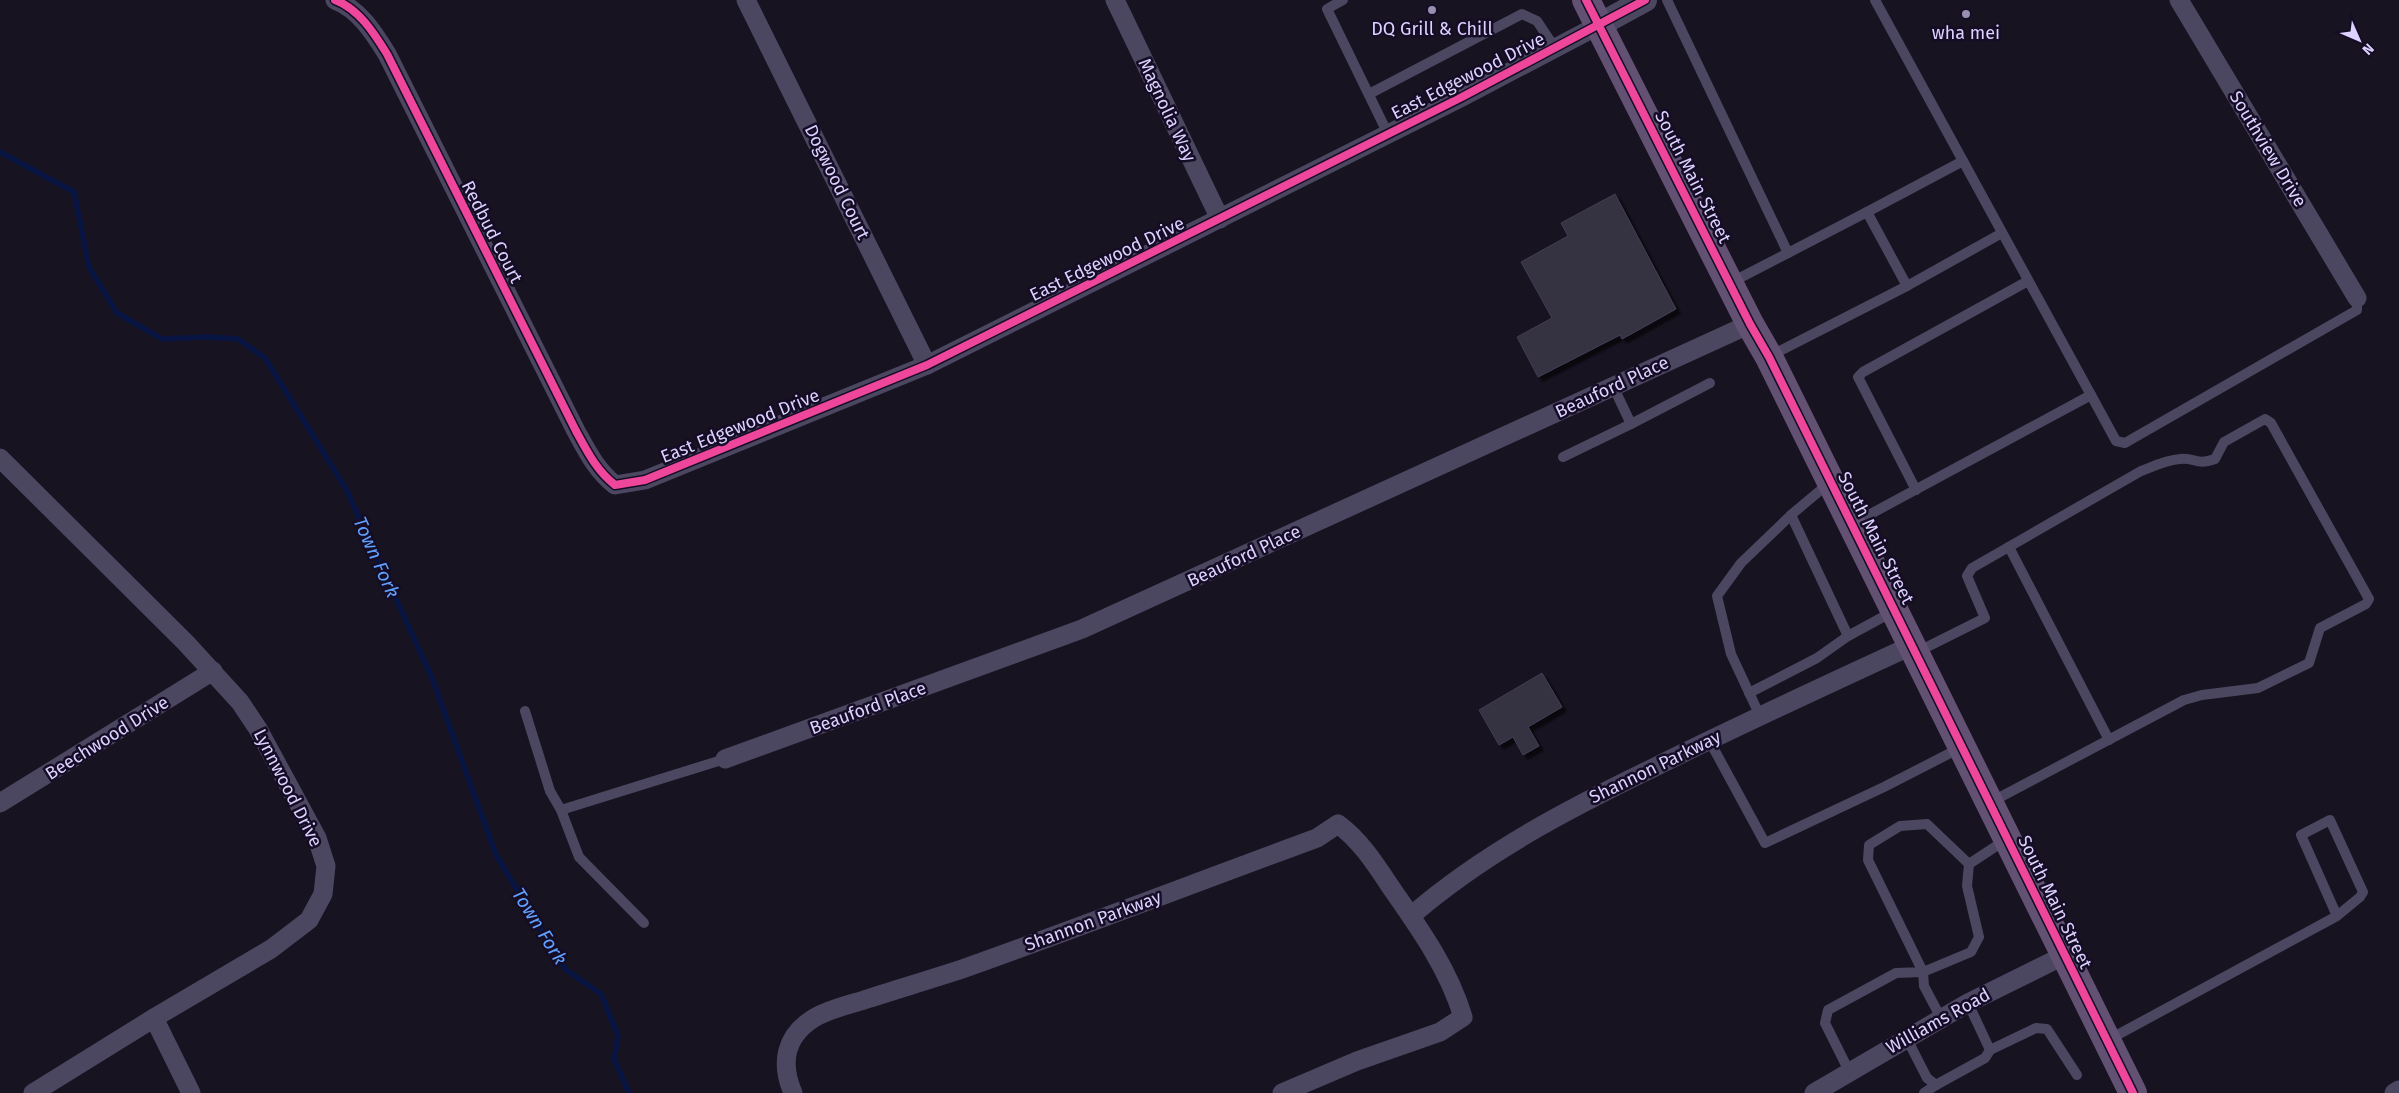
<svg xmlns="http://www.w3.org/2000/svg" width="2399" height="1093" font-family="'Fira Sans',sans-serif">
	<style>
		.lines { fill: none; stroke-linecap: round; stroke-linejoin: round }
		.stream { stroke: #081543; stroke-width: 5.5 }
		.building { fill: #363142; stroke: #443d55; filter: url(#shadow) }
		.service { stroke: #4c4761; stroke-width: 10 }
		.minor { stroke: #4c4761; stroke-width: 19 }
		.tertiary { stroke: #4c4761; stroke-width: 24 }
		.primary { stroke: #625172; stroke-width: 28 }
		.cycleway-casing { stroke: #150d26; stroke-width: 11 }
		.cycleway { stroke: #ed469a; stroke-width: 8 }
		.poi-dot { fill: #988fb1; stroke: #150d26; stroke-width: 2 }
		.labels { text-anchor: middle; stroke-width: 5; stroke-linejoin: round; paint-order: stroke }
		.poi-label { font-size: 18px; fill: #ddd2ff; stroke: #150d26 }
		.street-label { font-size: 18px; fill: #ddd2ff; stroke: #150d26 }
		.water-label { font-size: 19px; font-style: italic; fill: #60a1ff; stroke: #150d26 }
	</style>
	<defs>
		<filter id="shadow"><feDropShadow dx="4.5" dy="4.5" stdDeviation="1" flood-color="#0009"/></filter>
	</defs>
	<rect width="100%" height="100%" fill="#171320"/>
	<g class="lines">
		<polyline class="stream" points="0,152 74,192 89,267 117,313 162,339 208,337 238,339 265,358 346,489 432,678 496,855 565,969 601,994 618,1036 614,1059 629,1093"/>
	</g>
	<g class="building">
		<polygon points="1615,194 1676,309 1622,339 1620,335 1538,377 1517,337 1552,318 1521,262 1568,236 1561,223"/>
		<polygon points="1542,673 1562,707 1528,727 1539,746 1523,755 1513,737 1499,745 1479,710"/>
	</g>
	<g class="lines">
		<g class="service">
			<polyline points="1343,0 1327,9 1388,134"/>
			<polyline points="1667,0 1788,253 1730,283"/>
			<polyline points="1875,0 2091,395"/>
			<polyline points="1369,94 1522,14 1537,21 1555,48"/>
			<polyline points="1867,212 1963,161"/>
			<polyline points="1907,286 2002,233"/>
			<polyline points="1770,356 1907,286 1867,212 1788,253"/>
			<polyline points="1613,386 1631,424 1710,383"/>
			<polyline points="1563,457 1631,424"/>
			<polyline points="1916,490 1858,377 1863,372 2028,281"/>
			<polyline points="1791,515 1848,636"/>
			<polyline points="1852,524 2091,395 2116,441 2125,443 2357,310 2357,298"/>
			<polyline points="2009,547 2109,740"/>
			<path d="M 1917,652 L 1985,618 L 1967,576 L 1972,568 L 2141,471 C 2154,466 2166,460 2180,459 C 2195,457 2196,466 2215,459 L 2224,442 L 2265,419 L 2271,423 L 2369,599 L 2366,604 L 2320,628 L 2309,663 L 2258,688 L 2202,695 L 2184,700 L 1991,802"/>
			<polyline points="1749,693 1817,658 1848,636 1894,611"/>
			<polyline points="525,711 550,791 561,810 725,759"/>
			<polyline points="1760,716 1731,654 1717,596 1741,563 1791,515 1829,483"/>
			<polyline points="1709,740 1765,843 1884,787 1962,747"/>
			<polyline points="561,810 579,857 644,923"/>
			<polyline points="1941,1018 1924,986 1923,972 1971,952 1979,937 1967,886 1969,864 2007,839"/>
			<polyline points="1906,1037 1927,1078 1936,1085 1985,1058 1990,1050 1968,1003"/>
			<polyline points="2108,1040 2337,916 2360,897 2363,892 2330,820 2301,835 2337,916"/>
			<polyline points="1990,1050 2036,1028 2047,1029 2077,1075"/>
			<polyline points="1849,1071 1825,1023 1828,1010 1896,973 1923,972 1868,860 1869,845 1900,826 1927,824 1969,864"/>
			<polyline points="1924,1093 1936,1085"/>
		</g>
		<g class="minor">
			<path d="M 335,0 C 359,9 374,33 387,54 L 576,431 C 587,451 596,470 615,485 L 645,480 L 927,365 L 1462,97 L 1599,25"/>
			<polyline points="746,0 927,365"/>
			<polyline points="1115,0 1220,219"/>
			<polyline points="2179,0 2357,298"/>
			<polyline points="0,458 186,643 240,702 258,729 317,838 326,866 323,894 309,920 271,949 154,1018 33,1093"/>
			<polyline points="725,759 1082,629 1750,324"/>
			<polyline points="0,803 213,671"/>
			<path d="M 1412,915 C 1484,853 1568,809 1653,768 C 1739,725 1826,685 1913,645"/>
			<polyline points="154,1018 191,1093"/>
			<path d="M 793,1093 C 780,1063 785,1036 814,1018 C 829,1009 848,1005 864,1000 C 898,989 932,979 965,968 C 1083,926 1200,881 1317,838 L 1338,824 C 1361,841 1376,865 1392,889 C 1420,929 1449,970 1463,1017 L 1440,1032 L 1357,1061 L 1282,1093"/>
			<polyline points="1814,1093 1968,1003 2065,955"/>
			<polyline points="2394,1093 2399,1090"/>
		</g>
		<polyline class="tertiary" points="1599,25 1645,0"/>
		<polyline class="primary" points="1586,0 1750,324 1769,357 2133,1093"/>
		<g class="cycleway-casing">
			<g id="cycleway">
				<path d="M 335,0 C 359,9 374,33 387,54 L 576,431 C 587,451 596,470 615,485 L 645,480 L 927,365 L 1462,97 L 1645,0"/>
				<polyline points="1586,0 1750,324 1769,357 2133,1093"/>
			</g>
		</g>
		<use href="#cycleway" class="cycleway"/>
	</g>
	<g class="poi-dot">
		<circle cx="1432" cy="10" r="5"/>
		<circle cx="1966" cy="14" r="5"/>
	</g>
	<g class="labels">
		<g class="poi-label">
			<text x="1432" y="35">DQ Grill &amp; Chill</text>
			<text x="1966" y="39">wha mei</text>
		</g>
		<g class="street-label">
			<text transform="translate(1468 76) rotate(-27)" y="6">East Edgewood Drive</text>
			<text transform="translate(1167 110) rotate(65)" y="6">Magnolia Way</text>
			<text transform="translate(2268 149) rotate(59)" y="6">Southview Drive</text>
			<text transform="translate(1693 177) rotate(63)" y="6">South Main Street</text>
			<text transform="translate(837 182) rotate(64)" y="6">Dogwood Court</text>
			<text transform="translate(492 232) rotate(63)" y="6">Redbud Court</text>
			<text transform="translate(1107 259) rotate(-26)" y="6">East Edgewood Drive</text>
			<text transform="translate(1612 387) rotate(-25)" y="6">Beauford Place</text>
			<text transform="translate(740 426) rotate(-22)" y="6">East Edgewood Drive</text>
			<text transform="translate(1876 538) rotate(63)" y="6">South Main Street</text>
			<text transform="translate(1244 556) rotate(-25)" y="6">Beauford Place</text>
			<text transform="translate(868 708) rotate(-20)" y="6">Beauford Place</text>
			<text transform="translate(107 738) rotate(-32)" y="6">Beechwood Drive</text>
			<text transform="translate(1655 767) rotate(-26)" y="6">Shannon Parkway</text>
			<text transform="translate(288 788) rotate(63)" y="6">Lynnwood Drive</text>
			<text transform="translate(2055 902) rotate(64)" y="6">South Main Street</text>
			<text transform="translate(1093 921) rotate(-20)" y="6">Shannon Parkway</text>
			<text transform="translate(1938 1021) rotate(-29)" y="6">Williams Road</text>
		</g>
		<g class="water-label">
			<text transform="translate(377 557) rotate(66)" y="7">Town Fork</text>
			<text transform="translate(540 926) rotate(58)" y="7">Town Fork</text>
		</g>
	</g>
	<g transform="translate(2359 40) rotate(135)" stroke="#150d26" stroke-width="4" paint-order="stroke">
	<path d="M0-4L9 19L0 12L-9 19Z" fill="#ddd2ff"/>
	<text y="-8" font-size="14" font-weight="bold" text-anchor="middle" fill="#ddd2ff">N</text>
	</g>
</svg>
